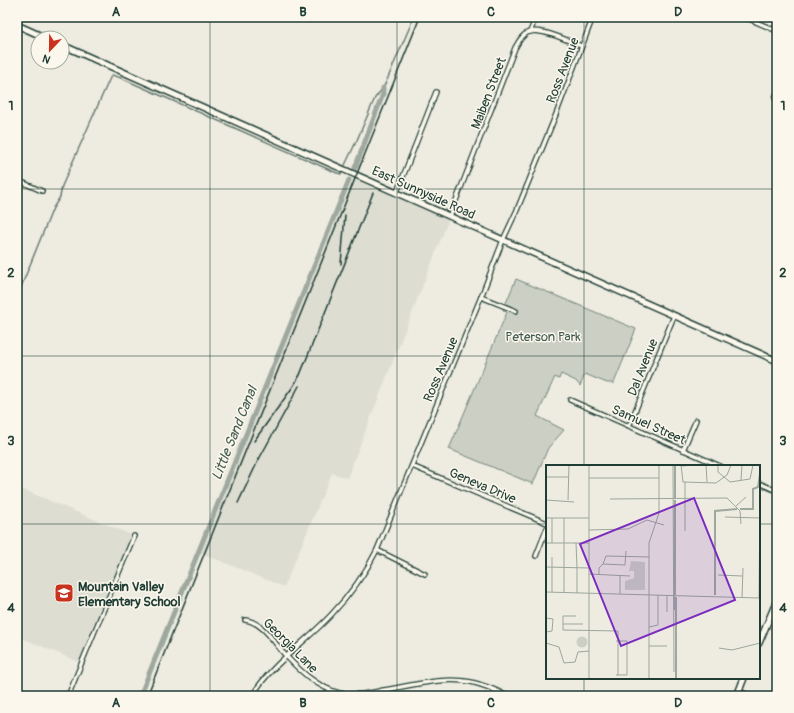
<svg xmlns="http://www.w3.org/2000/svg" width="794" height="713" font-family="Pangolin,sans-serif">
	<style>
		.built { fill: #ddddd2 }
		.green { fill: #cbcfc4; stroke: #75867c }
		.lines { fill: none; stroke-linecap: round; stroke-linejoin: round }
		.stream { stroke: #6c7d74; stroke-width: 1.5 }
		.canal { stroke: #9fa89f; stroke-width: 5 }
		.minor-casing { stroke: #1f3d34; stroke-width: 6 }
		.tertiary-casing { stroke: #1f3d34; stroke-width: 8 }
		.secondary-casing { stroke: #1f3d34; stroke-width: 8 }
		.minor { stroke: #fbf7ec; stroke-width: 3.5 }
		.tertiary { stroke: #fbf7ec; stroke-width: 4.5 }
		.secondary { stroke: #fbf7ec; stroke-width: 5 }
		.rail { stroke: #1f3d34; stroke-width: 1.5 }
		.grid { fill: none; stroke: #1f3d34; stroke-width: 1; stroke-opacity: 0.55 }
		.labels { text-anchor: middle; stroke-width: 3; stroke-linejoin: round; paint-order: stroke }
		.street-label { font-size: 13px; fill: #1f3d34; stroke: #fbf7ec }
		.park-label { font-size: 13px; fill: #415a51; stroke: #fbf7ec }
		.poi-label { font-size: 13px; font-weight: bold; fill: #1f3d34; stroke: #fbf7ec; text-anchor: start }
		.water-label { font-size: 14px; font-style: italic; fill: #455d54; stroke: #fbf7ec }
		.inset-river { fill: none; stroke: #9fa89f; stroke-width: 2 }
		.inset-road { fill: none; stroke: #9ba69c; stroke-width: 1 }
		.view { fill: #7b2cbf; fill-opacity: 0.15; stroke: #7b2cbf; stroke-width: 2 }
		.inset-edge { fill: none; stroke: #1f3d34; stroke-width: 2 }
		.neatline { fill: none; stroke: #1f3d34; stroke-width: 1.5 }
		.grid-label { font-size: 13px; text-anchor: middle; font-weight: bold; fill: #1f3d34 }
	</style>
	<rect width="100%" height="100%" fill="#eeece1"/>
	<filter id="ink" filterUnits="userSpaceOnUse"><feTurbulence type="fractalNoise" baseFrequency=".025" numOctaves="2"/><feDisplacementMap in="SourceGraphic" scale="8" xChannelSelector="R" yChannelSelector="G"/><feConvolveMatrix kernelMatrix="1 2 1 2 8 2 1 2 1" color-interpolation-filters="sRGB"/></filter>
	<g filter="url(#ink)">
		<g class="built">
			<polygon points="355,174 450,216 347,478 332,473 284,587 201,553"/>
			<polygon points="17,487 134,536 81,663 17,636"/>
		</g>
		<polygon class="green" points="516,279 636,329 614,383 607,383 585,374 580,386 576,381 561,374 559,379 555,377 537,416 564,430 548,448 533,484 449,449 507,312 503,310"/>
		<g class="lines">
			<g class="stream">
				<polyline points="345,165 357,140 375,98 383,88 387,80 414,17"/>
				<polyline points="17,297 53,208 60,197 62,186 110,78 112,75 121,78 337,173 341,174 342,172"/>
			</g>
			<g class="canal">
				<polyline points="355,168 383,94 383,88"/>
				<polyline points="140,696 349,180"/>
			</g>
			<g class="minor-casing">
				<g id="minor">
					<polyline points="748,17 747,18 777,31"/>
					<polyline points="530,32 536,17"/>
					<polyline points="777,93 775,98 777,99"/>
					<polyline points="17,180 42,191"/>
					<polyline points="397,192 436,92"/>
					<path d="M 450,216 L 515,48 C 518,43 521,36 527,33 C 538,26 569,41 581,46"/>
					<polyline points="481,297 516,311"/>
					<polyline points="570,400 720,466"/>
					<polyline points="629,426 674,316"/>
					<polyline points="683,450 696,420"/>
					<polyline points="412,466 547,523"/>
					<polyline points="759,483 777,491"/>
					<polyline points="377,550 425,574"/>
					<polyline points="536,556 547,528"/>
					<path d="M 245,620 C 264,622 275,645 287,657 C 302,673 318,687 339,693 C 353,697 369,693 384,690 C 410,686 444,676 471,682 C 484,685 496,690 507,696"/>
					<polyline points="68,696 134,536"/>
					<path d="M 252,696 C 272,663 305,643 331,615 C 349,596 365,574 377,550 L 481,297 L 503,240 L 517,210 L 557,112 L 593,17"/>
				</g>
			</g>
			<g class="tertiary-casing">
				<polyline id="tertiary" points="739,692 748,696"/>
			</g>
			<g class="secondary-casing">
				<g id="secondary">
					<polyline points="17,25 46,38"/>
					<polyline points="62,45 777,361"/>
					<polyline points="759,643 777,600"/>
					<polyline points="737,696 744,678"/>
				</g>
			</g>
			<use href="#minor" class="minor"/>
			<use href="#tertiary" class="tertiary"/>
			<use href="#secondary" class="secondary"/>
			<g class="rail">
				<polyline points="341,264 345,215"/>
				<polyline points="254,441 292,388 300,375 373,193"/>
				<polyline points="238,503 258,461 299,386"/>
				<polyline points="147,696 420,17"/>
			</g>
		</g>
	</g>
	<path class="grid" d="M 210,17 L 210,696M 397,17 L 397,696M 584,17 L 584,466M 17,189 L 777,189M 17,356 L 777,356M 17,524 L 547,524M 759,524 L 777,524M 584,678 L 584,696"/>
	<defs>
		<g id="school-square" transform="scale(1)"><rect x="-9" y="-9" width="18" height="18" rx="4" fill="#c8321e" stroke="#fbf7ec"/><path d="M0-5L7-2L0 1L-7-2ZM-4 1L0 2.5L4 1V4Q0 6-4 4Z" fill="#fff"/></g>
	</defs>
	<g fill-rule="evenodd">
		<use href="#school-square" x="64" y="593"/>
	</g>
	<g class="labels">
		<g class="street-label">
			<text transform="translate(562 70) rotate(-69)" y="5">Ross Avenue</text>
			<text transform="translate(488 93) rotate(-69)" y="5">Maiben Street</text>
			<text transform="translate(424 192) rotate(24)" y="5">East Sunnyside Road</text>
			<text transform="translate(642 367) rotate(-68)" y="5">Dal Avenue</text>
			<text transform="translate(440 369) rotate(-67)" y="5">Ross Avenue</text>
			<text transform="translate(649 424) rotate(24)" y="5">Samuel Street</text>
			<text transform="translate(483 485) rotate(23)" y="5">Geneva Drive</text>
			<text transform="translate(291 645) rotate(45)" y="5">Georgia Lane</text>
		</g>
		<g class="park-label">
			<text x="543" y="341">Peterson Park</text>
		</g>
		<g class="poi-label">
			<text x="78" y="591">Mountain Valley<tspan x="78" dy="15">Elementary School</tspan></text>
		</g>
		<g class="water-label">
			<text transform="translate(234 433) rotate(-68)" y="5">Little Sand Canal</text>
		</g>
	</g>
	<g transform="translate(546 465)">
		<rect width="214" height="214" fill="#eeece1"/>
		<path d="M 85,96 L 99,97 L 99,125 L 79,125 L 79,116 L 88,113 L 88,106 L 83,106 ZM30.5 177a5.5 5.5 0 1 1 11 0a5.5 5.5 0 1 1-11 0Z" fill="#cbcfc4"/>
		<path class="inset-river" d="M 129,0 L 129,34M 194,44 L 207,44 L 207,24 L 212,22 L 214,9M 129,130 L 129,35M 169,130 L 169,46 L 191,44M 128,131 L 129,145M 130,214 L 130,132"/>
		<path class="inset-road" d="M 127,0 L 128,207M 135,0 L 137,17 L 170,18 L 181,10 L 185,0M 160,0 L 161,17M 172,0 L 172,7 L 184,17 L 204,14 L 207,0M 135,1 L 151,0M 214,5 L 214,19M 0,12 L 22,12M 43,13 L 113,13M 195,15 L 196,0M 64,34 L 181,33 L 194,46 L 195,59M 0,35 L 28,37M 22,35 L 23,0M 190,41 L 200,32M 179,52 L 214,53M 0,53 L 43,53M 18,53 L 18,127M 43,65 L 82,64 L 101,55 L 118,60M 139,66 L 139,17M 0,78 L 43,78M 6,78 L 6,53M 30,78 L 31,103M 57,99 L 60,91 L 103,92M 0,102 L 43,103M 43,109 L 84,111M 53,110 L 53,103 L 57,99 L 79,100 L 80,86M 172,110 L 196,111M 0,127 L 213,133 L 214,31M 6,127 L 6,92M 31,128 L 31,103M 43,128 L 43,214M 43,128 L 43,0M 74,129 L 74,110M 121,130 L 121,147M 196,133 L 197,103M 214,133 L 214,151M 30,151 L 17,151 L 17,165 L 72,166 L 72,210M 0,153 L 7,154 L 6,166 L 0,167M 17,159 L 37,159M 103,162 L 112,160 L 112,130M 70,176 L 81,176 L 81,210 L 70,210M 0,178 L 13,182 L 18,198 L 29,197 L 32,187 L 43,186M 103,181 L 121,181M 173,183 L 186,185 L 214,178M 103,214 L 103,78 L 113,48 L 113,0"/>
		<path class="view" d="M 148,33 L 189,135 L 75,181 L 34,79 Z"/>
		<rect width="214" height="214" class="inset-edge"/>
	</g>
	<rect width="794" height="713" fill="none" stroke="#fbf7ec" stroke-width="44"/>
	<g transform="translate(50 50) rotate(202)"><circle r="19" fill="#fbf7ec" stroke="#a3ada2"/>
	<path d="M0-3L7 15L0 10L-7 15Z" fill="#c8321e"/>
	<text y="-6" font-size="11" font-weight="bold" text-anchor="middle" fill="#1f3d34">N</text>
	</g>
	<rect x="22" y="22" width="750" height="669" class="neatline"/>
	<g class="grid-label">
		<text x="116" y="16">A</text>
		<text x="303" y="16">B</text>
		<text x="491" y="16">C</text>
		<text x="678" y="16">D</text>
		<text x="11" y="110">1</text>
		<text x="783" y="110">1</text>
		<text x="11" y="277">2</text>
		<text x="783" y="277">2</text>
		<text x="11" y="445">3</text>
		<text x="783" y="445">3</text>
		<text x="11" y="612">4</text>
		<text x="783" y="612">4</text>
		<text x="116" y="707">A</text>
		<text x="303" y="707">B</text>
		<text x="491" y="707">C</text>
		<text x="678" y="707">D</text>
	</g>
</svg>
